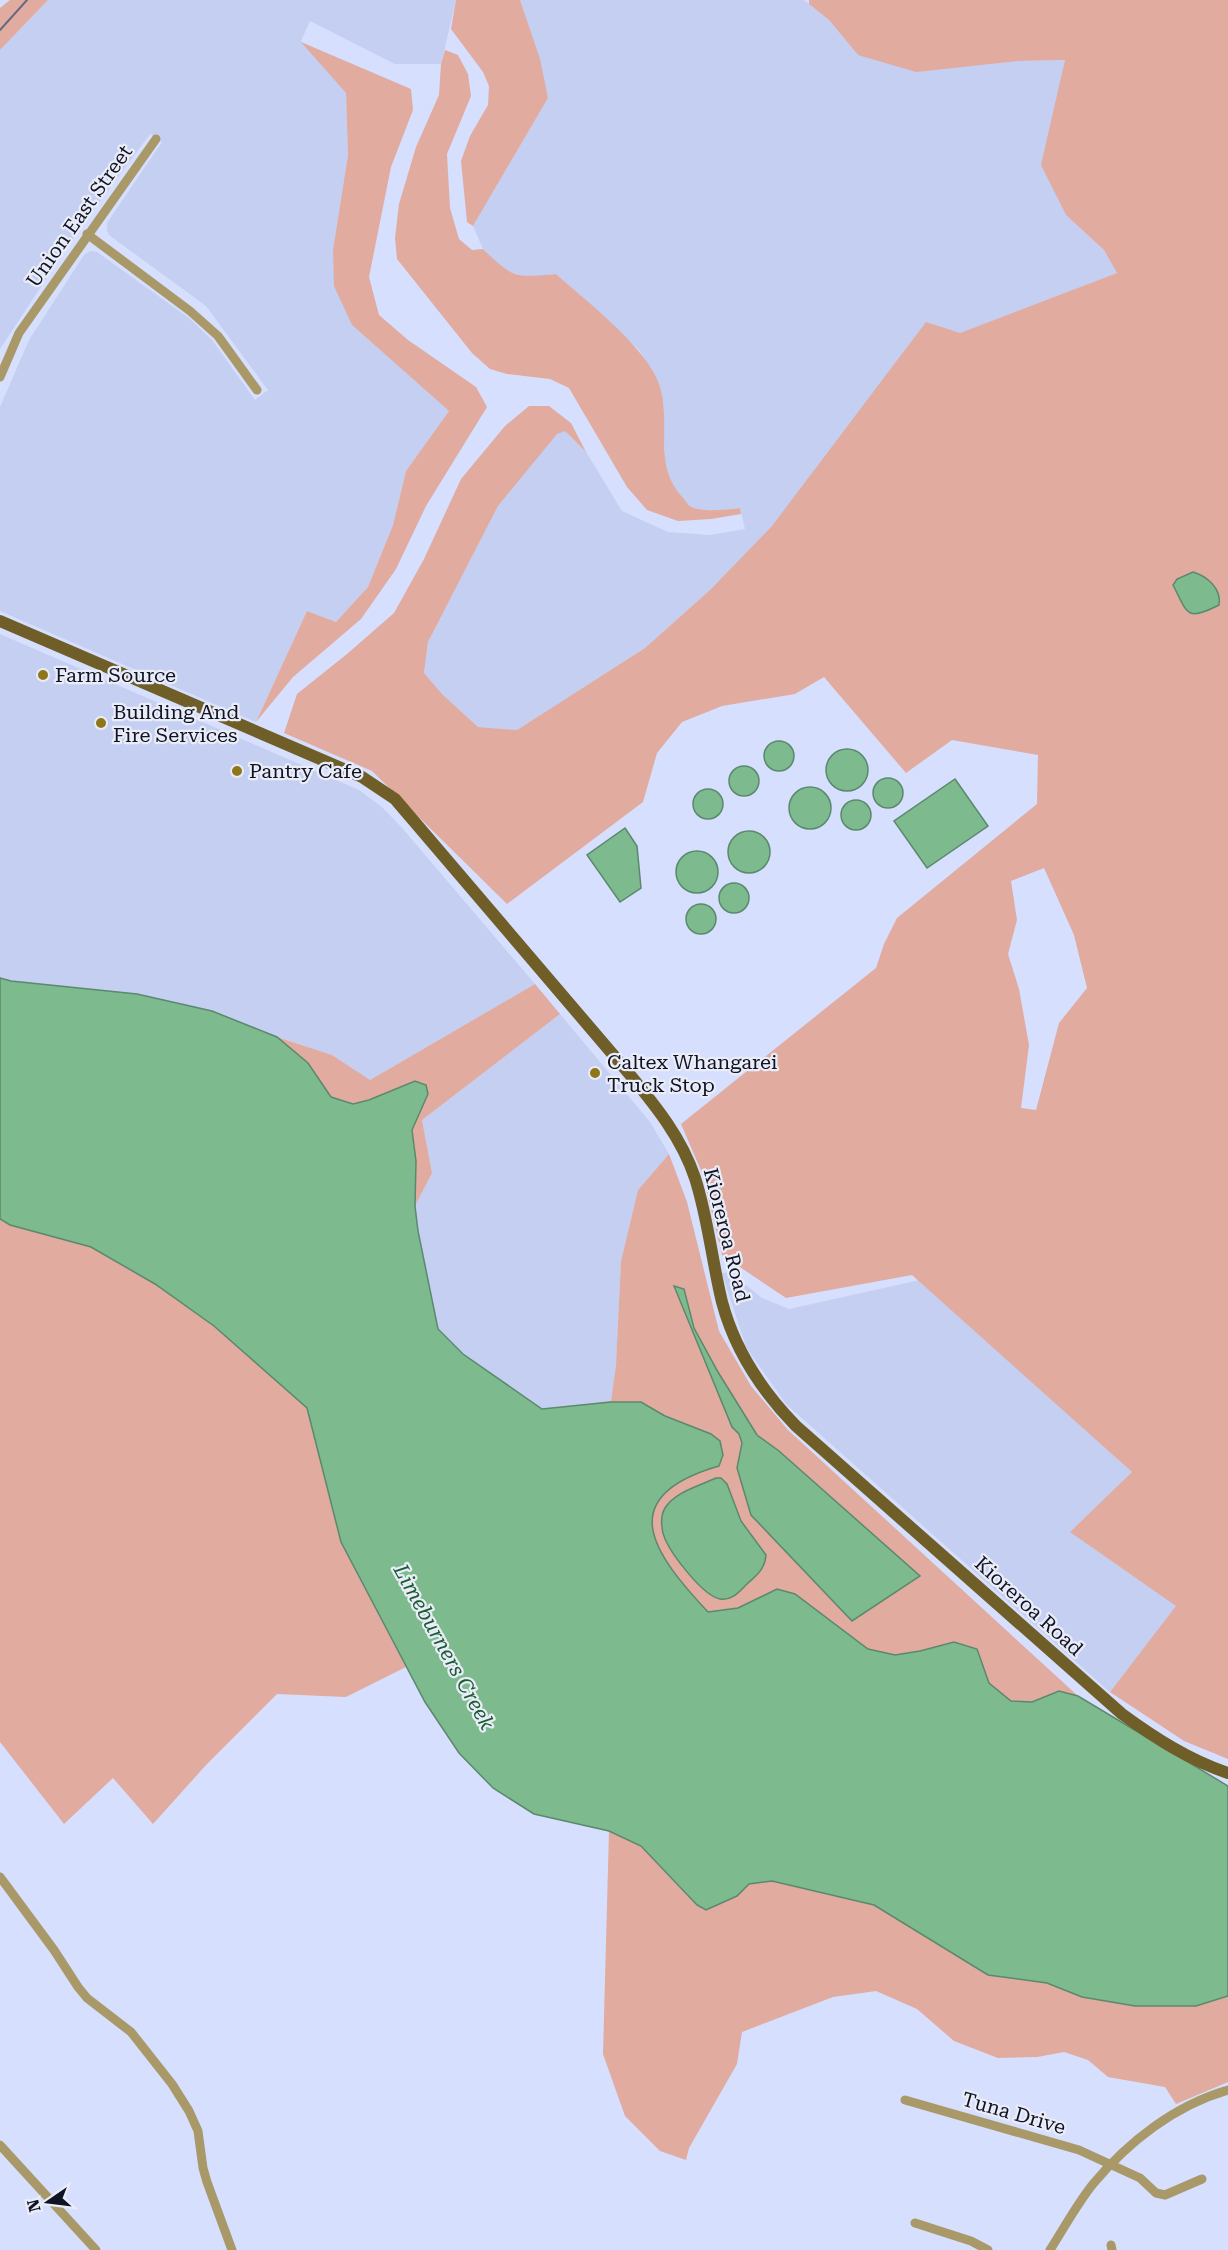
<svg xmlns="http://www.w3.org/2000/svg" width="1228" height="2250" font-family="'Roboto Serif',serif">
	<style>
		.built { fill: #c4cff1 }
		.green { fill: #e1aba0; fill-rule: evenodd }
		.water { fill: #7dba8d; stroke: #5c886e; stroke-width: 1.5 }
		.lines { fill: none; stroke-linecap: round; stroke-linejoin: round }
		.minor { stroke: #a99968; stroke-width: 9 }
		.major { stroke: #6f5e27; stroke-width: 12 }
		.rail { stroke: #646b81; stroke-width: 2 }
		.poi-dot { fill: #90761b; stroke: #eaedf7; stroke-width: 2 }
		.labels { text-anchor: middle; stroke-width: 4.5; stroke-linejoin: round; paint-order: stroke }
		.street-label { font-size: 20px; fill: #0f1324; stroke: #eaedf7 }
		.poi-label { font-size: 20px; fill: #0f1324; stroke: #eaedf7; text-anchor: start }
		.water-label { font-size: 21px; font-style: italic; fill: #195d32; stroke: #eaedf7 }
	</style>
	<rect width="100%" height="100%" fill="#d6dffd"/>
	<g class="built">
		<polygon points="48,0 456,0 441,64 395,64 310,21 301,41 346,93 348,155 333,250 352,325 449,411 406,471 393,525 368,587 336,622 307,611 256,722 0,611 0,407 29,340 84,255 90,251 97,252 189,318 212,340 255,400 268,390 206,306 109,235 107,230 107,223 162,142 150,134 75,235 0,349 0,50"/>
		<polygon points="520,0 804,0 829,20 858,55 1018,61 1066,60 1042,165 1066,215 1104,250 1117,273 960,333 710,590 645,648 517,730 478,727 442,694 424,673 428,642 498,506 557,433 565,431 586,452 622,511 668,532 710,535 745,529 740,508 714,511 692,508 674,489 663,462 665,451 663,435 664,406 657,379 639,350 556,274 525,277 505,270 483,249 473,226 548,98"/>
		<polygon points="0,634 359,790 382,807 403,829 535,984 370,1080 332,1055 277,1037 212,1011 137,994 11,981 0,978"/>
		<polygon points="560,1014 650,1122 669,1154 638,1190 621,1261 616,1365 611,1402 542,1409 463,1354 438,1329 418,1231 415,1206 432,1173 422,1120"/>
		<polygon points="730,1272 762,1298 789,1309 920,1280 1132,1472 1071,1532 1177,1606 1110,1692 786,1404 746,1347 722,1273"/>
	</g>
	<g class="green">
		<polygon points="10,0 48,0 0,50 0,8"/>
		<polygon points="456,0 520,0 540,59 548,98 473,226 467,222 461,161 470,136 488,105 489,86 483,72 451,29"/>
		<path d="M 809,0 L 1228,0 L 1228,1759 L 1184,1741 L 1110,1692 L 1176,1606 L 1070,1532 L 1132,1472 L 912,1275 L 786,1298 L 722,1255 L 703,1175 L 681,1124 L 876,968 L 884,944 L 897,918 L 1037,804 L 1038,755 L 952,740 L 906,773 L 824,677 L 795,694 L 722,706 L 682,722 L 657,753 L 643,802 L 507,904 L 372,771 L 284,733 L 297,694 L 347,654 L 394,613 L 424,559 L 461,479 L 505,426 L 529,406 L 549,406 L 571,423 L 586,452 L 565,431 L 557,434 L 498,506 L 428,642 L 424,673 L 442,694 L 478,727 L 517,730 L 645,648 L 710,590 L 772,526 L 926,322 L 960,333 L 1117,273 L 1104,250 L 1066,215 L 1041,165 L 1065,60 L 1018,61 L 916,72 L 858,55 L 829,20 L 809,4 ZM 1044,868 L 1074,935 L 1087,988 L 1059,1023 L 1036,1110 L 1021,1108 L 1029,1045 L 1019,989 L 1008,954 L 1017,920 L 1011,881 Z"/>
		<polygon points="301,42 411,89 413,110 391,167 369,277 379,315 408,340 476,387 487,407 426,506 396,569 361,619 293,677 256,722 307,611 336,622 368,587 393,525 406,471 449,411 352,325 334,286 333,250 348,155 346,93"/>
		<path d="M 445,50 L 458,55 L 468,74 L 471,96 L 447,154 L 450,208 L 459,239 L 472,250 L 483,249 C 513,278 515,278 556,274 C 586,301 641,343 657,379 C 675,420 649,463 684,499 C 687,503 690,507 694,508 C 709,512 725,510 740,508 L 741,514 L 711,519 L 678,521 L 647,510 L 627,487 L 569,388 L 550,379 L 507,374 L 490,369 L 472,353 L 397,259 L 395,238 L 399,204 L 416,147 L 439,95 L 441,64 Z"/>
		<polygon points="535,984 560,1014 422,1120 432,1173 415,1206 418,1231 438,1329 463,1354 542,1409 611,1401 616,1365 621,1261 638,1190 669,1154 687,1202 719,1331 751,1386 788,1430 1078,1696 1228,1786 1228,1907 397,1527 416,1161 412,1130 428,1094 369,1100 353,1104 331,1097 308,1063 277,1037 332,1055 370,1080"/>
		<polygon points="0,1079 247,1153 341,1542 406,1667 346,1697 277,1694 206,1765 153,1824 113,1778 64,1824 0,1742"/>
		<polygon points="621,1799 1228,1954 1228,2082 1176,2104 1165,2087 1108,2077 1088,2060 1064,2052 1037,2057 998,2058 954,2041 917,2009 876,1991 833,1997 742,2032 737,2064 689,2148 686,2160 660,2151 625,2116 603,2054 609,1831 583,1825"/>
	</g>
	<g class="water">
		<path d="M 1193,572 C 1207,576 1222,589 1219,605 C 1186,622 1188,614 1173,585 L 1177,579 Z"/>
		<circle cx="779" cy="756" r="15"/>
		<circle cx="847" cy="770" r="21"/>
		<circle cx="744" cy="781" r="15"/>
		<circle cx="888" cy="793" r="15"/>
		<polygon points="955,779 988,826 927,868 894,821"/>
		<circle cx="810" cy="808" r="21"/>
		<circle cx="708" cy="804" r="15"/>
		<circle cx="856" cy="815" r="15"/>
		<polygon points="625,828 637,846 641,888 620,902 587,855"/>
		<circle cx="749" cy="852" r="21"/>
		<circle cx="697" cy="872" r="21"/>
		<circle cx="734" cy="898" r="15"/>
		<circle cx="701" cy="919" r="15"/>
		<path d="M 0,978 L 11,981 L 137,994 L 212,1011 L 277,1037 L 308,1063 L 331,1097 L 353,1104 L 369,1100 L 415,1081 L 426,1085 L 428,1094 L 412,1130 L 416,1161 L 415,1206 L 418,1231 L 438,1329 L 463,1354 L 542,1409 L 611,1402 L 641,1402 L 665,1416 L 711,1434 L 720,1441 L 723,1455 L 719,1466 C 611,1497 654,1554 708,1612 L 738,1608 L 777,1589 L 795,1594 L 868,1649 L 895,1655 L 920,1651 L 954,1642 L 977,1649 L 989,1683 L 1011,1701 L 1032,1702 L 1059,1691 L 1078,1696 L 1228,1786 L 1228,1996 L 1196,2006 L 1135,2006 L 1082,1997 L 1047,1983 L 988,1975 L 874,1905 L 772,1881 L 749,1884 L 737,1896 L 706,1910 L 697,1905 L 641,1846 L 609,1831 L 534,1814 L 493,1788 L 459,1753 L 425,1702 L 341,1542 L 307,1408 L 214,1326 L 155,1284 L 91,1247 L 10,1225 L 0,1219 Z"/>
		<polygon points="674,1286 684,1289 694,1328 718,1372 757,1435 779,1451 920,1576 852,1621 751,1515 737,1468 742,1443 739,1434 732,1427"/>
		<path d="M 716,1478 L 721,1478 L 727,1484 L 741,1521 L 766,1555 C 765,1569 757,1575 747,1584 C 739,1592 732,1601 720,1599 C 703,1596 672,1555 665,1539 C 661,1530 660,1516 665,1508 C 675,1492 699,1486 716,1478 Z"/>
	</g>
	<g class="lines">
		<g class="minor">
			<polyline points="87,234 190,311 218,336 257,390"/>
			<polyline points="0,377 19,333 156,139"/>
			<polyline points="0,1877 54,1950 78,1987 87,1998 131,2032 172,2084 189,2111 198,2131 203,2168 207,2182 232,2250"/>
			<polyline points="905,2100 1079,2150 1140,2178 1156,2193 1165,2195 1202,2179"/>
			<polyline points="0,2145 96,2250"/>
			<polyline points="915,2223 971,2241 988,2250"/>
			<polyline points="1111,2245 1112,2250"/>
			<path d="M 1050,2250 C 1064,2228 1077,2204 1093,2184 C 1128,2142 1175,2105 1228,2090"/>
		</g>
		<path class="major" d="M 0,621 L 362,777 L 395,799 L 627,1071 C 654,1104 681,1136 695,1178 C 708,1218 712,1261 722,1302 C 735,1351 761,1390 796,1426 L 1122,1714 C 1155,1738 1189,1760 1228,1773"/>
		<polyline class="rail" points="0,30 27,0"/>
	</g>
	<g class="poi-dot">
		<circle cx="43" cy="675" r="6"/>
		<circle cx="101" cy="723" r="6"/>
		<circle cx="237" cy="771" r="6"/>
		<circle cx="595" cy="1073" r="6"/>
	</g>
	<g class="labels">
		<g class="street-label">
			<text transform="translate(79 216) rotate(-55)" y="7">Union East Street</text>
			<text transform="translate(727 1235) rotate(76)" y="7">Kioreroa Road</text>
			<text transform="translate(1029 1606) rotate(42)" y="7">Kioreroa Road</text>
			<text transform="translate(1014 2113) rotate(16)" y="7">Tuna Drive</text>
		</g>
		<g class="poi-label">
			<text x="55" y="682">Farm Source</text>
			<text x="113" y="719">Building And<tspan x="113" dy="23">Fire Services</tspan></text>
			<text x="249" y="778">Pantry Cafe</text>
			<text x="607" y="1069">Caltex Whangarei<tspan x="607" dy="23">Truck Stop</tspan></text>
		</g>
		<g class="water-label">
			<text transform="translate(444 1647) rotate(61)" y="7">Limeburners Creek</text>
		</g>
	</g>
	<g transform="translate(48 2202) rotate(256)" stroke="#eaedf7" stroke-width="4.5" paint-order="stroke">
	<path d="M0-4.5L10 22L0 15L-10 22Z" fill="#0f1324"/>
	<text y="-9" font-size="16" font-weight="bold" text-anchor="middle" fill="#0f1324">N</text>
	</g>
</svg>
